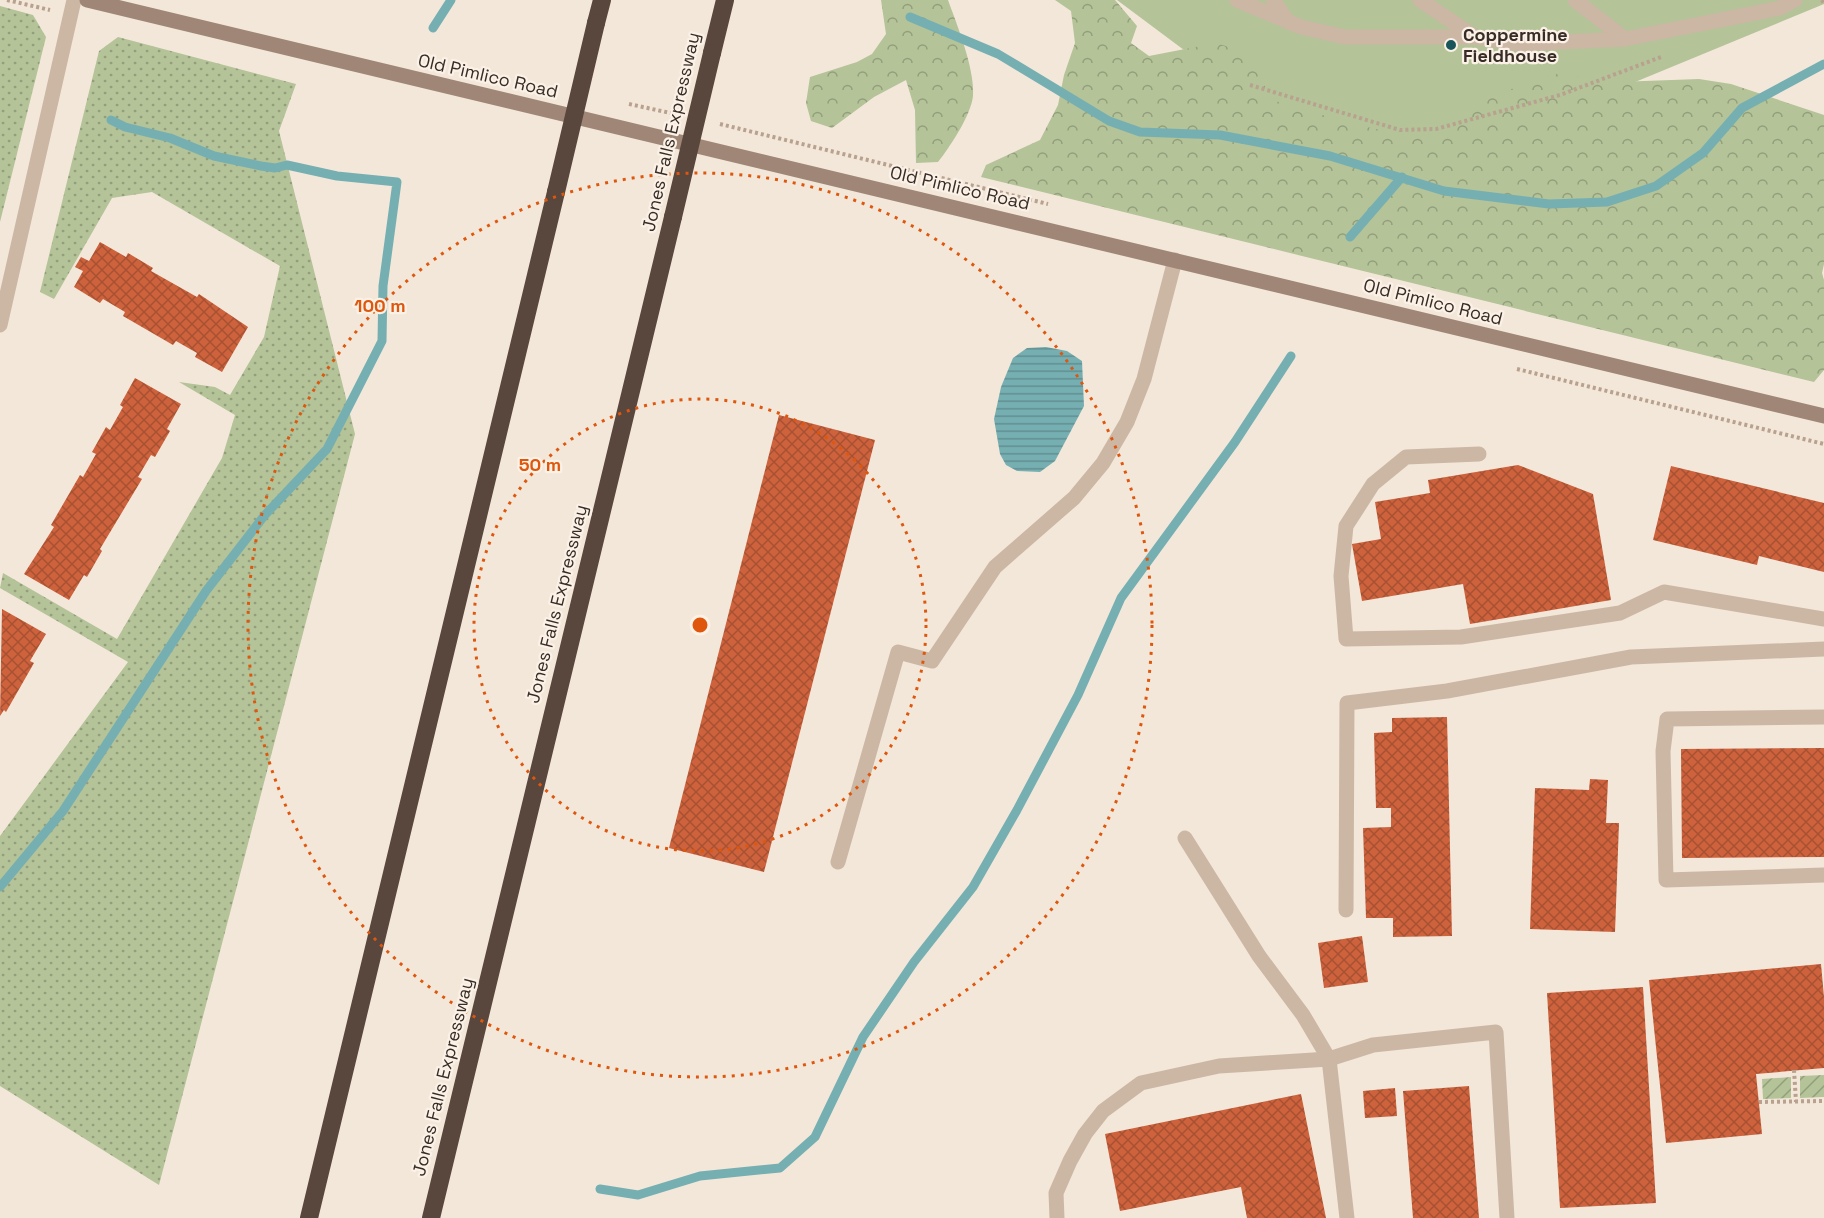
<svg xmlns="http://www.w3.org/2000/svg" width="1824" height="1218" font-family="'Space Grotesk',sans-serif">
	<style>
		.grass { fill: #b4c398 }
		.forest { fill: url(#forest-crowns) }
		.park { fill: url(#park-dots) }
		.garden { fill: url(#garden-furrows) }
		.water { fill: url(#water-rules) }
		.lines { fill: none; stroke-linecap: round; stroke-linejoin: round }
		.stream { stroke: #76afb2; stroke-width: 9 }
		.building { fill: url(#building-cross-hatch) }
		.path { stroke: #b8a18e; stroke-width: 4; stroke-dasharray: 3 3; stroke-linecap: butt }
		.lane { stroke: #ccb7a4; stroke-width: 15 }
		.street { stroke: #ccb7a4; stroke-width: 15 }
		.secondary { stroke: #a08676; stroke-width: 15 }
		.highway { stroke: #59463d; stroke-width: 18 }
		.highway-bridge { stroke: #59463d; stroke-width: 18 }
		.ring { fill: none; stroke: #df570d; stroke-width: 3; stroke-dasharray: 3 6 }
		.poi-dot { fill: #19565b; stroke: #fbf1e6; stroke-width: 2 }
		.labels { text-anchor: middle; stroke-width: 4.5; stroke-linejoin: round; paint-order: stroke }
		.poi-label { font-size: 18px; font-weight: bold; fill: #372c26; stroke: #fbf1e6; text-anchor: start }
		.street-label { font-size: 18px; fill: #372c26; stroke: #fbf1e6 }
		.centre { fill: #df570d; stroke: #fbf1e6; stroke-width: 3 }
		.ring-label { font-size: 18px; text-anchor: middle; font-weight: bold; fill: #df570d; stroke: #fbf1e6; stroke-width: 4.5; stroke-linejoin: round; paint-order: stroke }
	</style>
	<defs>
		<pattern id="forest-crowns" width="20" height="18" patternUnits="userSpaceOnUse" patternTransform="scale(1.5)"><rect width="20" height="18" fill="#b4c398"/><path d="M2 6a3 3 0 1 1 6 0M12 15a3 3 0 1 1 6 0" fill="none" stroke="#939f7c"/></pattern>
		<pattern id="park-dots" width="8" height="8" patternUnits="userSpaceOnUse" patternTransform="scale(1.5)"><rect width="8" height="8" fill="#b4c398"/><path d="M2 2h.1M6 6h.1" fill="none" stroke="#939f7c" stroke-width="1.8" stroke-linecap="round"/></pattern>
		<pattern id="garden-furrows" width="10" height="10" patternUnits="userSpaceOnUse" patternTransform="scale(1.5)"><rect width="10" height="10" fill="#b4c398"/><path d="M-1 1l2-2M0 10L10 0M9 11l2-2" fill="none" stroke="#939f7c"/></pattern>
		<pattern id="water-rules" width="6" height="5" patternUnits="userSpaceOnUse" patternTransform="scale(1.5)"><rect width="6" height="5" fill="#76afb2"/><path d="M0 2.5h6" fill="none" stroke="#628f91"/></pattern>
		<pattern id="building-cross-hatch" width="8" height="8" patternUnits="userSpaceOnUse" patternTransform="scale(1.5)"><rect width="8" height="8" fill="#ce623c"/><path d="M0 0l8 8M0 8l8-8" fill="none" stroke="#a85132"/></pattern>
	</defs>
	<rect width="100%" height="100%" fill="#f3e7d9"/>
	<polygon class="grass" points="1117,0 1824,0 1824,4 1623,87 1415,148 1259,106"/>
	<g class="forest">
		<path d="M 881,0 L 948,0 C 957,25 975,69 973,96 C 971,115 950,147 938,162 L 916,163 L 915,110 L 906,80 L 874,97 L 832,128 L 811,121 L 806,103 L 810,77 L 857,62 L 872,54 L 886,34 Z"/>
		<polygon points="1055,0 1115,0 1137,26 1131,43 1149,56 1216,43 1248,53 1272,100 1353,124 1427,140 1496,94 1557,74 1617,82 1699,79 1731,84 1824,115 1824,264 1822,273 1824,280 1824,370 1814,382 981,177 986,165 1040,140 1058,105 1064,75 1075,43 1071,11"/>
	</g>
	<g class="park">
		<polygon points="0,6 33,15 46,37 0,222"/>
		<polygon points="118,37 296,84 279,131 355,434 159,1185 0,1086 0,836 128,662 0,588 3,573 117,639 222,458 235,415 179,382 215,387 230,395 264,337 280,266 152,192 112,198 54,299 40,292 99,51"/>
	</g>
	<g class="garden">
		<polygon points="1824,1075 1824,1097 1800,1098 1800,1076"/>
		<polygon points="1791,1077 1791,1098 1763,1099 1762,1079"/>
	</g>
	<polygon class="water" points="1046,347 1067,351 1082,361 1084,406 1055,461 1040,472 1017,471 1006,465 1000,454 994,419 1001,387 1013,358 1027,348"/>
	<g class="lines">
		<g class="stream">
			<polyline points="910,17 998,54 1109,121 1140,132 1220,135 1330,156 1444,191 1549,204 1607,202 1656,186 1703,153 1742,108 1824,64"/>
			<polyline points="433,28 451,0"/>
			<polyline points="1350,237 1402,177"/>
			<polyline points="0,887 63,811 206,591 264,516 327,449 382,341 383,286 397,182 337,176 287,165 275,168 261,166 214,156 170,138 125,127 111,120"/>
			<polyline points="600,1189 638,1195 700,1176 780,1168 815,1137 863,1037 914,962 973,887 1017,810 1078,695 1121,598 1235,442 1291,356"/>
		</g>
	</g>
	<g class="building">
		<polygon points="100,242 126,257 128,253 153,268 151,271 197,297 199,294 248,327 222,372 195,357 197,353 176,341 173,345 123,316 125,312 103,299 100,303 74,287 83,271 75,267 81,257 89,261"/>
		<polygon points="135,378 181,404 167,429 170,431 155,457 151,455 138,477 142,479 100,549 102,551 87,577 84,575 69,600 24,574 54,527 51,525 80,475 83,477 96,454 92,452 106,427 110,430 123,407 120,405"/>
		<polygon points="779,415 875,440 764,872 669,848"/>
		<polygon points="1518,465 1593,494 1611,600 1470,624 1463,584 1362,601 1352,544 1381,539 1375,502 1430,493 1428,480"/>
		<polygon points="1671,466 1824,503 1824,572 1759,556 1757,565 1653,540"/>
		<polygon points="2,609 46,634 30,661 34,663 6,712 4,710 0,716"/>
		<polygon points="1447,717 1452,936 1393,937 1393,918 1366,918 1363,828 1391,827 1391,808 1376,808 1374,733 1392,732 1392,718"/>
		<polygon points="1824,748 1824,857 1682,858 1681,749"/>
		<polygon points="1590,779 1608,780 1606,823 1619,823 1615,932 1530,929 1535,788 1589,790"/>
		<polygon points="1362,936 1368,982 1324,988 1318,943"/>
		<polygon points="1821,964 1824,997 1824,1068 1756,1074 1762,1134 1666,1143 1649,980"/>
		<polygon points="1643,987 1656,1203 1560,1208 1547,993"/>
		<polygon points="1469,1086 1479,1218 1413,1218 1403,1091"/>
		<polygon points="1395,1088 1397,1116 1365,1118 1363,1091"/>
		<polygon points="1301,1094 1326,1218 1247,1218 1241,1187 1120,1211 1105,1134"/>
	</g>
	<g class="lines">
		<g class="path">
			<polyline points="7,0 50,10"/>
			<polyline points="1822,0 1824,4"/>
			<polyline points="1250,85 1400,130 1436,129 1560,95 1661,57"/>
			<polyline points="629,104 675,114"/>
			<polyline points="720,124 1048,204"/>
			<polyline points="1517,369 1824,444"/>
			<polyline points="1794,1070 1796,1102"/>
			<polyline points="1759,1102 1824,1101"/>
		</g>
		<g class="lane">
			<polyline points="1237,0 1301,27 1345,37 1475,37"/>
			<polyline points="1273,0 1288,22"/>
			<polyline points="1420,0 1475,37"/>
			<polyline points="1575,0 1625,39"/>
			<polyline points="1479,454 1406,457 1373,484 1346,526 1341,576 1346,639 1461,637 1620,613 1664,592 1824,619"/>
			<polyline points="1824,717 1667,719 1663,751 1666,880 1824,875"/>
			<polyline points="1185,838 1259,956 1303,1015 1329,1059 1347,1218"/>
			<polyline points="838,862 898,652 932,661 995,567 1074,498 1103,463 1127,422 1144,379 1175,260"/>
			<polyline points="1346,910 1347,703 1447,691 1631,657 1824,649"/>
			<polyline points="1057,1218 1056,1193 1070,1161 1085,1134 1103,1111 1141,1083 1219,1066 1329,1059 1373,1045 1496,1032 1507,1218"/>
		</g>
		<g class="street">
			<polyline points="1475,37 1521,44 1625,39 1780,8 1795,0"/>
			<polyline points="0,325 74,0"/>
		</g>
		<polyline class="secondary" points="87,0 1824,416"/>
		<g class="highway">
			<polyline points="596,23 602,0"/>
			<polyline points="712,53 725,0"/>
			<polyline points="309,1218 556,192"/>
			<polyline points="431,1218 673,217"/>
		</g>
		<g class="highway-bridge">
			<polyline points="556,192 596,23"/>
			<polyline points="673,217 712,53"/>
		</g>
	</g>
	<g class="ring">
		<circle cx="700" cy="625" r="226"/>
		<circle cx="700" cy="625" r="452"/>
	</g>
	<circle class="poi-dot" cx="1451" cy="45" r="6"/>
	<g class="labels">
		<g class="poi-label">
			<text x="1463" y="41">Coppermine<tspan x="1463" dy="21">Fieldhouse</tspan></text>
		</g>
		<g class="street-label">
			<text transform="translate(488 76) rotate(13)" y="6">Old Pimlico Road</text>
			<text transform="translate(671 132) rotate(-77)" y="6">Jones Falls Expressway</text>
			<text transform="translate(960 188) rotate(13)" y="6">Old Pimlico Road</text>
			<text transform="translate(1433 302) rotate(14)" y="6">Old Pimlico Road</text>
			<text transform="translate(557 604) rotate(-76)" y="6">Jones Falls Expressway</text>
			<text transform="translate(443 1077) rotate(-76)" y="6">Jones Falls Expressway</text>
		</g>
	</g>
	<circle cx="700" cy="625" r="9" class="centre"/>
	<g class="ring-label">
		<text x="380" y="312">100 m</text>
		<text x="540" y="471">50 m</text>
	</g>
</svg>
